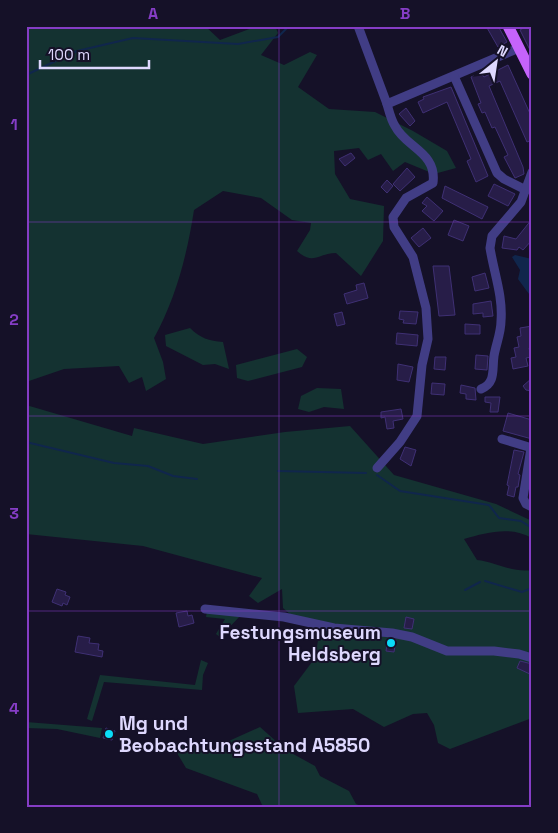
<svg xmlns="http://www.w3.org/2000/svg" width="558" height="833" font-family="'Space Grotesk',sans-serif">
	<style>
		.green { fill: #143231 }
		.water { fill: #10264c }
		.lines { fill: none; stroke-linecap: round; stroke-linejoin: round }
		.stream { stroke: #10264c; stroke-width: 2 }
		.building { fill: #271d48; stroke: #3f3074 }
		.minor { stroke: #413d85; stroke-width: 9 }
		.major { stroke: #c563fb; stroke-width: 11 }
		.grid { fill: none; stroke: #853dc5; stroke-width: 1; stroke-opacity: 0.55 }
		.poi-dot { fill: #0adcf8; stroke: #151128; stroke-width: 2 }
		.labels { text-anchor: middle; stroke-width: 4; stroke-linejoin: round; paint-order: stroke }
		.poi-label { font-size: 19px; font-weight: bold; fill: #ded8fe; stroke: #151128; text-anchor: end }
		.neatline { fill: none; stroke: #853dc5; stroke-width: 2 }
		.grid-label { font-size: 16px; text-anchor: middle; font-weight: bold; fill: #853dc5 }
	</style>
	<rect width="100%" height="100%" fill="#151128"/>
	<g class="green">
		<path d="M 26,26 L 205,26 L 220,40 L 257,26 L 275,26 L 278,33 L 261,55 L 284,65 L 310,52 L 317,55 L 298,87 L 329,109 L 375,112 L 413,131 L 447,151 L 456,168 L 434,174 L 405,162 L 393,171 L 381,154 L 368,160 L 359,148 L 334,151 L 335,174 L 350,199 L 384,206 L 383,241 L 361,276 L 336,253 C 318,253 314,266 297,251 L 310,230 L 311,223 L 292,220 L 261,198 L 223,191 L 194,210 C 187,255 176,298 154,338 L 163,362 L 166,379 L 146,391 L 142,377 L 129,383 L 119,366 L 64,369 L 26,382 Z"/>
		<path d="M 190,328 C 200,338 209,341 223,342 L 229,369 L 215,364 L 203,365 L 166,346 L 165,335 Z"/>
		<polygon points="297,349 307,357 302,367 248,381 237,378 236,365"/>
		<polygon points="317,388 341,389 344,409 324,407 309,412 298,409 301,396"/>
		<path d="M 26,405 L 132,436 L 134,428 L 203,444 L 285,432 L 350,426 L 394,475 L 496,504 L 532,521 L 532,538 C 511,526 487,532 464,539 L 477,560 C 496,562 512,573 532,570 L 532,718 L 450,749 L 438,743 L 434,725 L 427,713 L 413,714 L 384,727 L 353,709 L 298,713 L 294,686 L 315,658 L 321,623 L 300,623 L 283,608 L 282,589 L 258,603 L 249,596 L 262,578 L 143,546 L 26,534 Z"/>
		<polygon points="207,611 241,615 220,637 216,634 225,619 206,617"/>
		<polygon points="201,660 208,663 203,675 202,690 104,682 92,721 87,719 100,675 195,685"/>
		<polygon points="26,722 102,728 100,738 57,729 26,728"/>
		<polygon points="260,727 286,750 315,766 320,776 349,791 356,804 364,807 263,807 257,794 186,768 177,753 185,743 214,751 231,740"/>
	</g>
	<polygon class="water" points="515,255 532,259 532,295 529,294 518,279 520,270 512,257"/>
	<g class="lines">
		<g class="stream">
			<polyline points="26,75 77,51 133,38 238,44 278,37 289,26"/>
			<polyline points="26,442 114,463 148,466 173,476 197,479"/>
			<polyline points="278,471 366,473"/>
			<polyline points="377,475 400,491 489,505 499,518 521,521 532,528"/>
			<polyline points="485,581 522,592 532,588"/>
			<polyline points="465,590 480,582"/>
		</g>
	</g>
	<g class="building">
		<polygon points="486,26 498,26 507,42 498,47"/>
		<polygon points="527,26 532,26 532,54 520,30"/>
		<polygon points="508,65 532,118 532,140 527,142 500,81 489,86 523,167 524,174 515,178 504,157 508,155 495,127 492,128 485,112 482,113 478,104 481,103 471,77 481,73 484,77"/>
		<polygon points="451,87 488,176 476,182 467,161 471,159 447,102 423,113 418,102 424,99 423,97"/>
		<polygon points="406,108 415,121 410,126 399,114"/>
		<polygon points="351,153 355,158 345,166 339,159"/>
		<polygon points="407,168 415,177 400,191 393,184"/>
		<polygon points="387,180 393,186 387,193 381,187"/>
		<polygon points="494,184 515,194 508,206 488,196"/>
		<polygon points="445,186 488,207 482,219 442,198"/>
		<polygon points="427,197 443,211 434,221 422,211 427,206 422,203"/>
		<polygon points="532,219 532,240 523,250 519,247 517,250 502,248 504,236 516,239"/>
		<polygon points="454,220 469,226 463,241 448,235"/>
		<polygon points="423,228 431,238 419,247 411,238"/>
		<polygon points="433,266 449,266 455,315 439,316"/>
		<polygon points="485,273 489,288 475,291 472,277"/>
		<polygon points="364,283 368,298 347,304 344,294 357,290 356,285"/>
		<polygon points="491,301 493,316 483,317 483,313 473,314 473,304"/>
		<polygon points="400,311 418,312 416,324 403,323 404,320 399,319"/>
		<polygon points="342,312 345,324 337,326 334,314"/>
		<polygon points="465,324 480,325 480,334 465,334"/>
		<polygon points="532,326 532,347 529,348 531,357 526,358 528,366 513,369 511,358 516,357 514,348 519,347 517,337 521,336 520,328"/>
		<polygon points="397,333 418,335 417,346 396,344"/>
		<polygon points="476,355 488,356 487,370 475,369"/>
		<polygon points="435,357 446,357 445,370 434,369"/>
		<polygon points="398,364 413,367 409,382 397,380"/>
		<polygon points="532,378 532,391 526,390 523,386"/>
		<polygon points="432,383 445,384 444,395 431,394"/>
		<polygon points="461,385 475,388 476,400 466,399 466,394 460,393"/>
		<polygon points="485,397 500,397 498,412 490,412 491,403 485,402"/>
		<polygon points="401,409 403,419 393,421 394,428 387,429 385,417 381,418 381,412"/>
		<polygon points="508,413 532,420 532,439 503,431"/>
		<polygon points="405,447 416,450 411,466 400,459"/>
		<polygon points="514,450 524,452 518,474 520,475 518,487 516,487 514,497 507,495 509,486 507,485"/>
		<polygon points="57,589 66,592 65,595 70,597 67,605 63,603 62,606 52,602"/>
		<polygon points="187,611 188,616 192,615 194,623 179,627 176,613"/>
		<polygon points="406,617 414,619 412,629 404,628"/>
		<polygon points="78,636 90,638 89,643 99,644 98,650 103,651 102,657 75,652"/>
		<polygon points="388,639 396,640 394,652 386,651"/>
		<polygon points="520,661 532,664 532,675 517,668"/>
		<polygon points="106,728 115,731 112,740 103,738"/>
	</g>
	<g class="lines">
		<g class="minor">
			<polyline points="358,26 387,104 519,48"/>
			<polyline points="454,76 497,173 504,179 526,190"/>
			<path d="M 481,389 C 496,383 492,370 494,356 C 496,344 501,333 501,321 C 503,296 494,273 490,248 L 492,236 L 521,202 L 532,172"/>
			<polyline points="502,439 532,448"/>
			<polyline points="531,448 523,498 526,504 532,507"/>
			<path d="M 377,468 L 400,442 L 417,416 L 422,365 L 428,339 L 426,308 L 413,257 L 394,227 L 393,217 L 406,198 L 433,183 C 437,152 406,148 395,126 C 391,120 389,111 387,104"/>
			<polyline points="205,609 284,617 334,628 392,633 412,637 447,651 494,651 519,654 532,658"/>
		</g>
		<polyline class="major" points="508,26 532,74"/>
	</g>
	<path class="grid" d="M 279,26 L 279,807M 26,222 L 532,222M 26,416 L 532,416M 26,611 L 532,611"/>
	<g class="poi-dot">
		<circle cx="391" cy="643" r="5"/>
		<circle cx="109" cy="734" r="5"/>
	</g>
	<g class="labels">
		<g class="poi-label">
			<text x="381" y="639">Festungsmuseum<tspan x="381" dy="22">Heldsberg</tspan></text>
			<text x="119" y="730" text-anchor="start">Mg und<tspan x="119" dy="22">Beobachtungsstand A5850</tspan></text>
		</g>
	</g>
	<rect width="558" height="833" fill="none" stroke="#151128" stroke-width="55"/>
	<g transform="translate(496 62) rotate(30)" stroke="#151128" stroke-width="4" paint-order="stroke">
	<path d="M0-4L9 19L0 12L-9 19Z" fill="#ded8fe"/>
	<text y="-8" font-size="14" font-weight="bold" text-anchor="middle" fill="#ded8fe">N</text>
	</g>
	<path d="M40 60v8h109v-8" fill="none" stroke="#ded8fe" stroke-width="2.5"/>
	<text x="48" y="60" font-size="15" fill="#ded8fe" stroke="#151128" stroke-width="4" paint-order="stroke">100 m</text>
	<rect x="28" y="28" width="502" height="778" class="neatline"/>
	<g class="grid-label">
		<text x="153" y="19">A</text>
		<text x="405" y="19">B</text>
		<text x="14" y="130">1</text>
		<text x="14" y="325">2</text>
		<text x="14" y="519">3</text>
		<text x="14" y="714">4</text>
	</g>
</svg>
